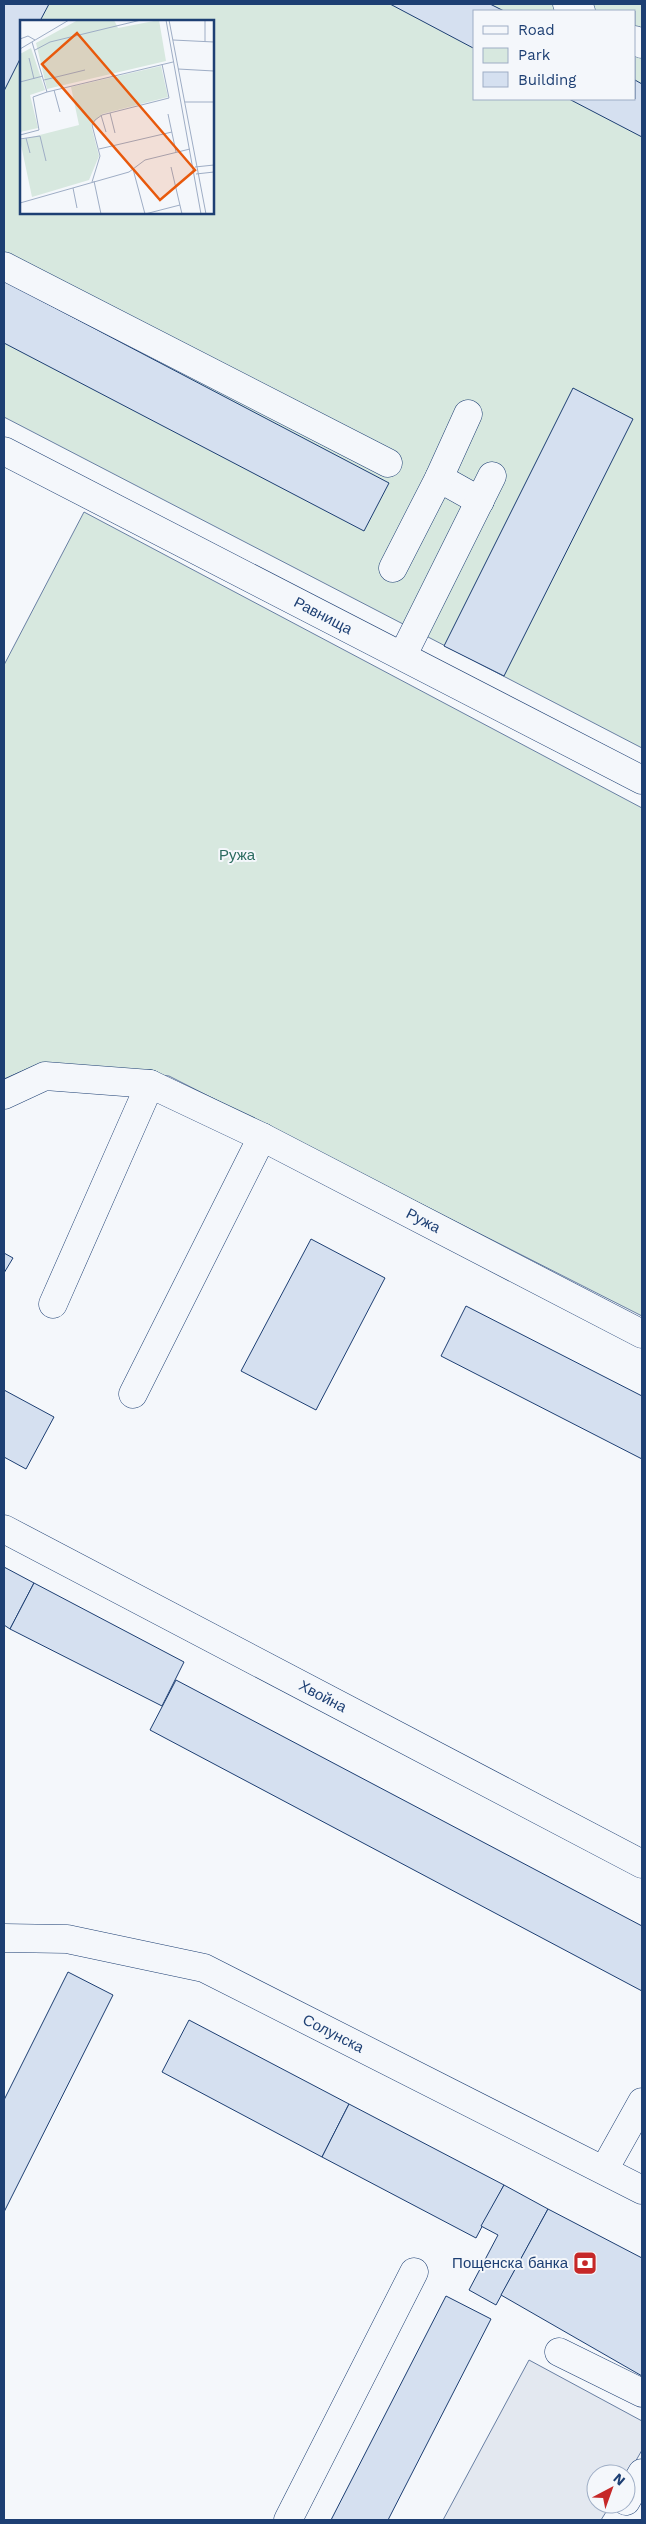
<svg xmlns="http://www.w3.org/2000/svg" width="646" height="2524" font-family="'Work Sans',sans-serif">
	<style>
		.green { fill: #d7e8df; stroke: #687fa3; fill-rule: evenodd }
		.parking { fill: #e3e8f0; stroke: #687fa3 }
		.building { fill: #d5e0f0; stroke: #1d3f73 }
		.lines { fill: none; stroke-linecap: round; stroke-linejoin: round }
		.minor-casing { stroke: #1d3f73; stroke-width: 29 }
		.major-casing { stroke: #1d3f73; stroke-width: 29 }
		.minor { stroke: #f4f7fb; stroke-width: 28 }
		.major { stroke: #f4f7fb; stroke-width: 28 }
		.labels { text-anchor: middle; stroke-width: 4; stroke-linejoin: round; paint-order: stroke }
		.street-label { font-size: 15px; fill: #1d3f73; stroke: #f4f7fb }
		.park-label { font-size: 15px; fill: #2c6c60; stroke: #f4f7fb }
		.poi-label { font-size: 15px; fill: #1d3f73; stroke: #f4f7fb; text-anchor: end }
		.inset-road { fill: none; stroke: #9eadc5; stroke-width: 1 }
		.view { fill: #e8590c; fill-opacity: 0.15; stroke: #e8590c; stroke-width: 2.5 }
		.inset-edge { fill: none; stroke: #1d3f73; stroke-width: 2.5 }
	</style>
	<rect width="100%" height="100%" fill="#f4f7fb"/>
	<g class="green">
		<path d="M 4,4 L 642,4 L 642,748 L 4,417 ZM 475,11 L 635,11 L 635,99 L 475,99 ZM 21,21 L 212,21 L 212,212 L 21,212 Z"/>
		<polygon points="84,512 642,808 642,1316 169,1076 41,1063 4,1079 4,665"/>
	</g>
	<polygon class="parking" points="529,2360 642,2421 642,2450 626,2478 626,2474 596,2474 596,2504 611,2504 601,2520 443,2520"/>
	<g class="building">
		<polygon points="4,4 49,4 40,21 21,21 21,57 4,91"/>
		<polygon points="390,4 490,4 504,11 475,11 475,49"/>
		<polygon points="635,80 642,84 642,137 569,99 635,99"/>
		<polygon points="4,281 389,483 364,531 4,343"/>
		<polygon points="573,388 633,419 504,676 444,646"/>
		<polygon points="311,1239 385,1278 316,1410 241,1371"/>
		<polygon points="4,1253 13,1258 4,1273"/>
		<polygon points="466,1306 642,1396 642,1459 441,1356"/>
		<polygon points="4,1390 54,1417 26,1469 4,1457"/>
		<polygon points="4,1567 34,1583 10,1629 4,1625"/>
		<polygon points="34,1583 184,1662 162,1706 10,1629"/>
		<polygon points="176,1680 642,1926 642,1991 150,1730"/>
		<polygon points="68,1972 113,1995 4,2212 4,2100"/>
		<polygon points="189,2020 349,2104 322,2157 162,2072"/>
		<polygon points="349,2104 504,2185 476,2238 322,2157"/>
		<polygon points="504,2185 548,2209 496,2305 469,2290 498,2235 481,2226"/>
		<polygon points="548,2209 642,2258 642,2376 501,2295"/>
		<polygon points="446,2296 491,2319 388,2520 331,2520"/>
	</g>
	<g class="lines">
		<g class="minor-casing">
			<g id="minor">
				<polyline points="567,4 581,11"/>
				<polyline points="635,40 642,44"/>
				<polyline points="4,266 388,463"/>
				<path id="s1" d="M 4,451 L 642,780"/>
				<polyline points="439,478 480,501"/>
				<polyline points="393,568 439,478 468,414"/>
				<polyline points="403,655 492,476"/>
				<path id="s2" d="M 4,1095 L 45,1076 L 150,1084 L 262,1137 L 642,1334"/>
				<polyline points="53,1304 150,1084"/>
				<polyline points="133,1394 262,1137"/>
				<path id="s3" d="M 4,1529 L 642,1864"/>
				<path id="s4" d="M 4,1938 L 67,1939 L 204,1968 L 642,2190"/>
				<polyline points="604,2170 642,2102"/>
				<polyline points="559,2352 642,2393"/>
				<polyline points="288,2520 414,2272"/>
			</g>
		</g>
		<g class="major-casing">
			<polyline id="major" points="626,2501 642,2473"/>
		</g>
		<use href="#minor" class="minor"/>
		<use href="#major" class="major"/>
	</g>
	<defs>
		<g id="bank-square" transform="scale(1.25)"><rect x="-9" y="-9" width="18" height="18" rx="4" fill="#c62828" stroke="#f4f7fb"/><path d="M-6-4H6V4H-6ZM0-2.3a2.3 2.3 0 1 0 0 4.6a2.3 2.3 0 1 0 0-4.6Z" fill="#fff"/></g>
	</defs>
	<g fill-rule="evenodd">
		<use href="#bank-square" x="585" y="2263"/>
	</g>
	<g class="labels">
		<g class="street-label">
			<text dy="5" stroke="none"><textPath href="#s1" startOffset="359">Равнища</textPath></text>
			<text dy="5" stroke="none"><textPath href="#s2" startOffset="456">Ружа</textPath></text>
			<text dy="5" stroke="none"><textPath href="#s3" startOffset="360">Хвойна</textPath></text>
			<text dy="5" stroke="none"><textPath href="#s4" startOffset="348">Солунска</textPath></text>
		</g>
		<g class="park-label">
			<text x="237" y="860">Ружа</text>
		</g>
		<g class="poi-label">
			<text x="568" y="2268">Пощенска банка</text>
		</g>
	</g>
	<g transform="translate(20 20)">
		<rect width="194" height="194" fill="#f4f7fb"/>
		<path d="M 58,0 L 94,0 L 98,8 L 139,0 L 146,41 L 27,69 L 16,23 ZM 11,28 L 25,70 L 10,75 L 18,108 L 0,112 L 0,34 ZM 141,46 L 148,77 L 82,94 L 71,105 L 79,136 L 69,160 L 12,177 L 0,120 L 59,105 L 51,67 Z" fill="#d7e8df"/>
		<path class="inset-road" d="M 146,0 L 181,194M 149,0 L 186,194M 0,19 L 8,16 L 15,20M 153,20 L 194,22M 12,22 L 27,72 L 153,42M 185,22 L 185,0M 0,29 L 49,0M 15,30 L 30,22 L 121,0M 9,38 L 14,59M 158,49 L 194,51M 24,60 L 65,50M 0,62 L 23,56M 34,70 L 40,92M 165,82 L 194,82M 90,93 L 95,113M 148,94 L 156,132M 81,95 L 86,112M 0,115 L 19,110 L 13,77 L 27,72M 6,118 L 10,133M 0,119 L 20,116 L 26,141M 79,129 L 152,112M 151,147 L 162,194M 175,147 L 194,145M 113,149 L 125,194M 176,154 L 194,152M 74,161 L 81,194M 72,162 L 80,136 L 72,105 L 75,100 L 82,95 L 149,78 L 142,44M 53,168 L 57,188M 0,183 L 109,152 L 125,140 L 170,129M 125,194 L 160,185"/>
		<path class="view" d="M 57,13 L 175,150 L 140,180 L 22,44 Z"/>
		<rect width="194" height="194" class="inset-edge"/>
	</g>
	<rect width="646" height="2524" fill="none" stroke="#1d3f73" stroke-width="10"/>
	<rect x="473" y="10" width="162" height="90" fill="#f4f7fb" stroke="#9eadc5"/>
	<rect x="483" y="26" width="25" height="8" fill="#f4f7fb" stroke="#9eadc5"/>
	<text x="518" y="35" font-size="15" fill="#1d3f73">Road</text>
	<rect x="483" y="48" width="25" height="15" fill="#d7e8df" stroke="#9eadc5"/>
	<text x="518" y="60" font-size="15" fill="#1d3f73">Park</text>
	<rect x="483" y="72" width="25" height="15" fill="#d5e0f0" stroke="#9eadc5"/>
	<text x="518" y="85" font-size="15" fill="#1d3f73">Building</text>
	<g transform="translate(611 2489) rotate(41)"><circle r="24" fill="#f4f7fb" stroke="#9eadc5"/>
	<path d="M0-4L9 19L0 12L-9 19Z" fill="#c62828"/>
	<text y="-8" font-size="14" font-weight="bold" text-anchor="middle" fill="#1d3f73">N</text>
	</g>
</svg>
